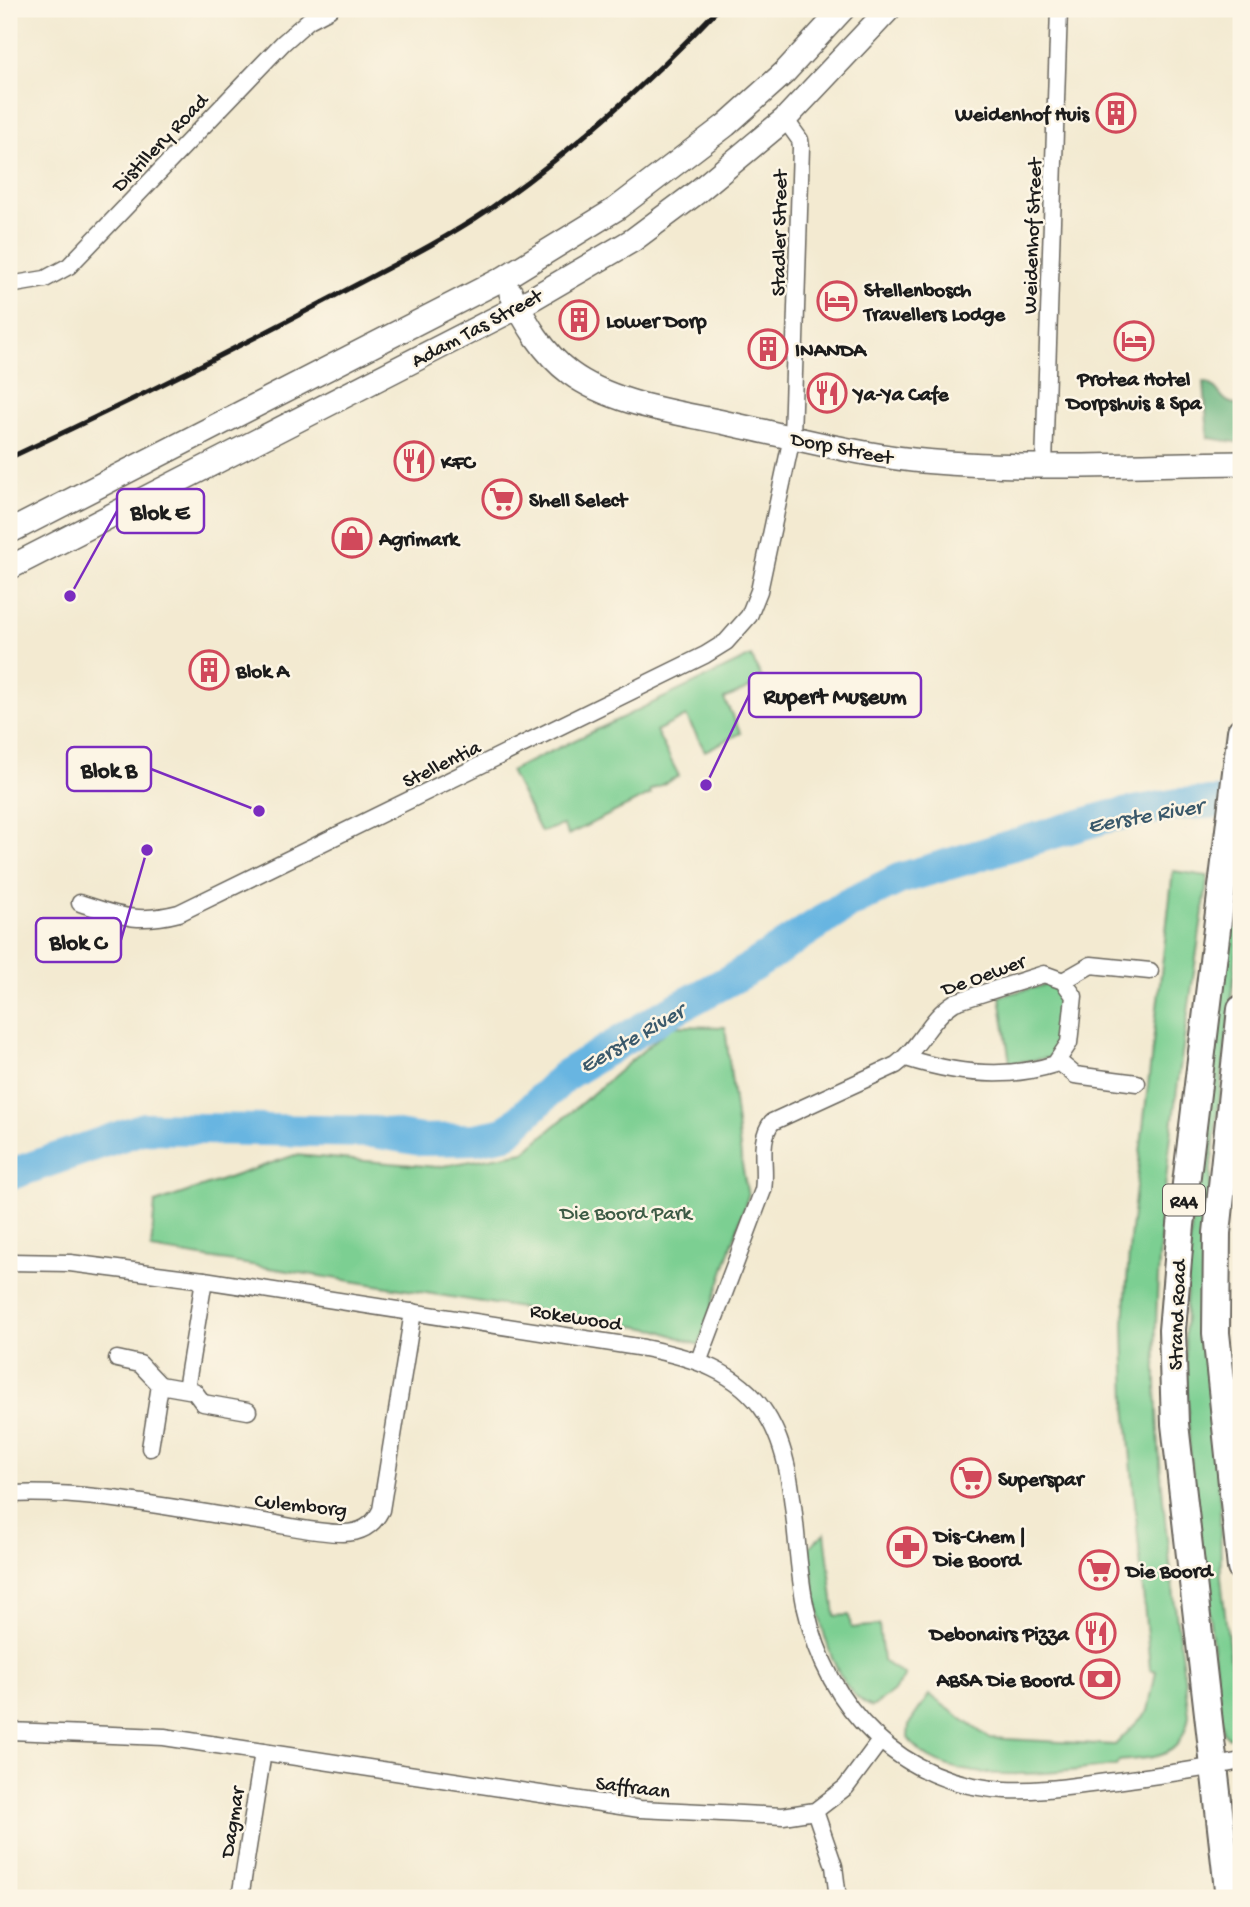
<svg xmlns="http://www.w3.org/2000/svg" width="1250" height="1907" font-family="'Gochi Hand',sans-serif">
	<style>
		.green { fill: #7bcf92; stroke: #4c7657; stroke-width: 2 }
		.forest { fill: #64b27c; stroke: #40674c; stroke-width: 2 }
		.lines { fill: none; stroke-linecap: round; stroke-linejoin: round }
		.river { stroke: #67b5e1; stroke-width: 32 }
		.street-casing { stroke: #67645b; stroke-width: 19 }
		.secondary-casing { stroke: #67645b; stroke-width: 26 }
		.primary-casing { stroke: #67645b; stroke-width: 30 }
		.street { stroke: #fff; stroke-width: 16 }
		.secondary { stroke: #fff; stroke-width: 23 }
		.primary { stroke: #fff; stroke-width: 26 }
		.rail { stroke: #1c1c1c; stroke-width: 5 }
		.labels { text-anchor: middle; stroke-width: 5; stroke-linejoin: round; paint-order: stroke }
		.shield { fill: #fcf5e5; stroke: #5f5d58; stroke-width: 2 }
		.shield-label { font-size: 19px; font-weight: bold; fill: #1c1c1c }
		.poi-label { font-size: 21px; font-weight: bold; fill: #1c1c1c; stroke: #fcf5e5; text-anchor: start }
		.street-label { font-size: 21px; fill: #1c1c1c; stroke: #fcf5e5 }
		.park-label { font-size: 21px; fill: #3d5b45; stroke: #fcf5e5 }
		.water-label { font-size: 23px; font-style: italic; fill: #3a596b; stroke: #fcf5e5 }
		.leader { fill: none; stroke: #7b2cbf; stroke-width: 2.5 }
		.callout-dot { fill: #7b2cbf; stroke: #fcf5e5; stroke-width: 2.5 }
		.callout { fill: #fcf5e5; stroke: #7b2cbf; stroke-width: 2.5 }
		.callout-label { font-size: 23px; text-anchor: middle; font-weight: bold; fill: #1c1c1c }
	</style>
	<rect width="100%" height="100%" fill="#fcf5e5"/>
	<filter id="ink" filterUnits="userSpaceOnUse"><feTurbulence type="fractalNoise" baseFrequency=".0143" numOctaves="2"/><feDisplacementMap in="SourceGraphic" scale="14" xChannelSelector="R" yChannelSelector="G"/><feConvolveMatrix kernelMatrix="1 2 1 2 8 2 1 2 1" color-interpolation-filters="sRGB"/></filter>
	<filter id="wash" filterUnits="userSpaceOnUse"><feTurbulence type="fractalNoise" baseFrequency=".00686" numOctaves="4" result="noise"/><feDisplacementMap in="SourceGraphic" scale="28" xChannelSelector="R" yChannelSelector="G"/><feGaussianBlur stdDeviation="1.57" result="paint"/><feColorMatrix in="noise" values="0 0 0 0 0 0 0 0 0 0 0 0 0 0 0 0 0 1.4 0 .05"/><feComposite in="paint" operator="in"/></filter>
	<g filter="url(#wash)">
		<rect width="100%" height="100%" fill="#f3ead1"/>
		<g class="green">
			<polygon points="751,656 764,682 724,699 741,733 705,751 686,716 656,731 679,776 649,791 651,794 568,835 563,825 541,832 510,771"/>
			<polygon points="1238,848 1241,851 1237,889 1241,890 1241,919 1211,1168 1206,1350 1220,1503 1221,1578 1238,1727 1237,1734 1229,1738 1223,1732 1189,1445 1185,1333 1188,1255"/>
			<path d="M 1173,871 L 1208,876 C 1187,1026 1159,1178 1156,1329 C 1153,1459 1173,1587 1189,1715 C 1182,1759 1157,1757 1119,1761 L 1116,1766 C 1062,1771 943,1792 908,1738 L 909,1724 L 929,1695 L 989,1738 L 1115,1745 L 1148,1711 L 1156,1671 L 1150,1669 L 1126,1405 L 1124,1323 L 1130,1239 Z"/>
			<polygon points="1050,984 1066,998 1060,1051 1055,1057 1010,1063 1000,996"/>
			<polygon points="672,1026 725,1027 742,1165 748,1196 699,1345 658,1330 151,1249 155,1203 295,1155 437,1167 524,1152"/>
			<path d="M 825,1533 L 835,1616 L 849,1615 L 851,1628 L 879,1625 L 883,1661 L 905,1676 L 893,1692 L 872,1707 C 825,1688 814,1590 809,1547 Z"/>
		</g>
		<path class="forest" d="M 1204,382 C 1222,386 1219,406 1241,404 L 1241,443 L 1208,438 Z"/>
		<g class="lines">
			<polyline class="river" points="9,1175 144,1128 374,1132 421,1140 475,1139 506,1133 567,1074 666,1014 741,974 848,904 899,879 1107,817 1178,804 1241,802"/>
		</g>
	</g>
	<g filter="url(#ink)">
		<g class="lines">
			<g class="street-casing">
				<g id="street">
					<polyline points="9,285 45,279 69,266 283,43 309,20 330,9"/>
					<polyline points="1044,465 1059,9"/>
					<path d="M 80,903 C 120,916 137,924 179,913 L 705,655 L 726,642 L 749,616 L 759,591 L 792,437 L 801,147 L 800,140 L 785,119"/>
					<polyline points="1063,981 1091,965 1150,971"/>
					<polyline points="1058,1061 1075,1075 1137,1083"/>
					<path d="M 9,1262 L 70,1263 L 204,1280 L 644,1348 C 691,1357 739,1371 766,1414 C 800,1467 792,1548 806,1609 C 828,1709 900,1784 1005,1790 C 1042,1792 1079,1785 1116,1781 C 1158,1775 1200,1770 1241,1761"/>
					<polyline points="117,1359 140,1364 160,1385"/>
					<path d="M 699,1360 L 763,1190 C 767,1167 757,1141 772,1122 L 896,1065 C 920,1048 929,1018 955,1002 L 1044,974 L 1063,981 L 1074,996 L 1069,1043 L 1055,1064 C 1006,1080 953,1073 906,1058"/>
					<polyline points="186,1389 204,1280"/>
					<polyline points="150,1448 160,1385 194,1391 203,1403 248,1411"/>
					<path d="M 9,1494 C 93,1490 175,1509 258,1521 C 285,1525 315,1533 343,1533 C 361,1533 373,1526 381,1510 L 413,1312"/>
					<polyline points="9,1731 164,1737 640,1809 783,1816 815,1811 846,1787 880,1741"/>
					<polyline points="815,1811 834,1866 838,1898"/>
					<polyline points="240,1898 263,1752"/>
				</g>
			</g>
			<g class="secondary-casing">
				<g id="secondary">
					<path d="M 511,293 C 526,323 543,353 570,373 C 612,404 676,412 726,423 C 788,436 850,453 913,460 C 1018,471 1135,464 1241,463"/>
					<polyline points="9,532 504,278 616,209 726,125 784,73 843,9"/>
					<polyline points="9,568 518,307 633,240 696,193 785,119 889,9"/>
				</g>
			</g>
			<g class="primary-casing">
				<g id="primary">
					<polyline points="1241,1009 1217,1233 1216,1333 1241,1568"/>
					<polyline points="1229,1898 1175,1424 1172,1330 1181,1225 1241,731"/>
				</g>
			</g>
			<use href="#street" class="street"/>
			<use href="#secondary" class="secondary"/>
			<use href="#primary" class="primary"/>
			<path class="rail" d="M 9,458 C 117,408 225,354 331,298 C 383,270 438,244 488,210 C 573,151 647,84 718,9"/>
		</g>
	</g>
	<defs>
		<g id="building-ring" transform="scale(2.0125)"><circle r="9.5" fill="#fcf5e5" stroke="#d1495b" stroke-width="1.5"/><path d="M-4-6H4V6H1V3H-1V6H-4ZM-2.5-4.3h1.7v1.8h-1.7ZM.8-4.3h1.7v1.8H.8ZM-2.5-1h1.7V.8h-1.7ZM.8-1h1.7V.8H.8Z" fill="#d1495b"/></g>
		<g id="hotel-ring" transform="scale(2.0125)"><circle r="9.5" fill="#fcf5e5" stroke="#d1495b" stroke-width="1.5"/><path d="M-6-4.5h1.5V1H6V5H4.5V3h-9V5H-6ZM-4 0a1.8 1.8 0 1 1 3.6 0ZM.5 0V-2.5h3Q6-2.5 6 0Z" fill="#d1495b"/></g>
		<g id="restaurant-ring" transform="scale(2.0125)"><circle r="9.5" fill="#fcf5e5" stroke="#d1495b" stroke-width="1.5"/><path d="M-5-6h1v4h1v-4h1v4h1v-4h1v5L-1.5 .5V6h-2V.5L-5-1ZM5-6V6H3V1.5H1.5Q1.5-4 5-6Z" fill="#d1495b"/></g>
		<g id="supermarket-ring" transform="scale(2.0125)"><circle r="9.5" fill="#fcf5e5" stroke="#d1495b" stroke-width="1.5"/><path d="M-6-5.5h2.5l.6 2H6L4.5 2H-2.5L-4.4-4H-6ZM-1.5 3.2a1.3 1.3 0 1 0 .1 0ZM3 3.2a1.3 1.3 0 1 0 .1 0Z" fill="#d1495b"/></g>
		<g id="shop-ring" transform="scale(2.0125)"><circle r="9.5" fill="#fcf5e5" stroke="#d1495b" stroke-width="1.5"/><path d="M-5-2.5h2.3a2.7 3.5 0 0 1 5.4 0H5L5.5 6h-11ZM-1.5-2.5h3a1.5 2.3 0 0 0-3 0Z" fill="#d1495b"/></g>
		<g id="pharmacy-ring" transform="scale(2.0125)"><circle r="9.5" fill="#fcf5e5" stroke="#d1495b" stroke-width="1.5"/><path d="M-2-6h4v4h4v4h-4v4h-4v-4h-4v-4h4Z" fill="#d1495b"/></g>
		<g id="bank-ring" transform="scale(2.0125)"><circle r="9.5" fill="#fcf5e5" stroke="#d1495b" stroke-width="1.5"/><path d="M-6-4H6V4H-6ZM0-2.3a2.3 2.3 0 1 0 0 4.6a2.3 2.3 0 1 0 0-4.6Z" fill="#d1495b"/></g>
	</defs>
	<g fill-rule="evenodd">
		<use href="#building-ring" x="1116" y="113"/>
		<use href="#hotel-ring" x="837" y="301"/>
		<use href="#building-ring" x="579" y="320"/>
		<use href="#hotel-ring" x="1134" y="341"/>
		<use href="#building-ring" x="768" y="349"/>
		<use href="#restaurant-ring" x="827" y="393"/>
		<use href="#restaurant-ring" x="414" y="461"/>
		<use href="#supermarket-ring" x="502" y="499"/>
		<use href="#shop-ring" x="352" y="538"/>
		<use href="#building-ring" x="209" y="670"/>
		<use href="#supermarket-ring" x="971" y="1478"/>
		<use href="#pharmacy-ring" x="907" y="1547"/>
		<use href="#supermarket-ring" x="1099" y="1570"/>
		<use href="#restaurant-ring" x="1096" y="1633"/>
		<use href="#bank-ring" x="1100" y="1679"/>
	</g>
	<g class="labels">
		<rect class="shield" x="1163" y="1184.5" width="42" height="31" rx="5"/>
		<g class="shield-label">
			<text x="1184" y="1207">R44</text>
		</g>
		<g class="poi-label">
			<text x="1089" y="120" text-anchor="end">Weidenhof Huis</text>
			<text x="864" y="296">Stellenbosch<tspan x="864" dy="24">Travellers Lodge</tspan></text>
			<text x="606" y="327">Lower Dorp</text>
			<text x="795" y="356">INANDA</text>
			<text x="1134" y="385" text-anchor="middle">Protea Hotel<tspan x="1134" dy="24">Dorpshuis &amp; Spa</tspan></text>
			<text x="854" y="400">Ya-Ya Cafe</text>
			<text x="441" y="468">KFC</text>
			<text x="529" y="506">Shell Select</text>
			<text x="379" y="545">Agrimark</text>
			<text x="236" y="677">Blok A</text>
			<text x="998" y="1485">Superspar</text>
			<text x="934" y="1542">Dis-Chem |<tspan x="934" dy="24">Die Boord</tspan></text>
			<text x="1126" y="1577">Die Boord</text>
			<text x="1069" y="1640" text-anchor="end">Debonairs Pizza</text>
			<text x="1073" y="1686" text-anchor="end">ABSA Die Boord</text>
		</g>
		<g class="street-label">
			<text transform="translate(159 142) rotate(-46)" y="7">Distillery Road</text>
			<text transform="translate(778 233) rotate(-89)" y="7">Stadler Street</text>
			<text transform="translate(1031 236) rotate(-88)" y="7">Weidenhof Street</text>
			<text transform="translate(476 327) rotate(-28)" y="7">Adam Tas Street</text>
			<text transform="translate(842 447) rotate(11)" y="7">Dorp Street</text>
			<text transform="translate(441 763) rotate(-26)" y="7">Stellentia</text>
			<text transform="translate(983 974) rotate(-20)" y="7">De Oewer</text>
			<text transform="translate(1176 1315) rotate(-88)" y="7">Strand Road</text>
			<text transform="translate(576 1316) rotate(9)" y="7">Rokewood</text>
			<text transform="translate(301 1504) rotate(6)" y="7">Culemborg</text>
			<text transform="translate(633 1786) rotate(7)" y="7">Saffraan</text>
			<text transform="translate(231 1822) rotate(-81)" y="7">Dagmar</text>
		</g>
		<g class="park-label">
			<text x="626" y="1219">Die Boord Park</text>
		</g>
		<g class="water-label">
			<text transform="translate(1145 814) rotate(-10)" y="8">Eerste River</text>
			<text transform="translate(631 1037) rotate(-30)" y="8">Eerste River</text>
		</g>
	</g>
	<path class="leader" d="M70 596L117 511M706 785L749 695M259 811L151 769M147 850L121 940"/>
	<g class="callout-dot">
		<circle cx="70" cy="596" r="7"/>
		<circle cx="706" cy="785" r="7"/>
		<circle cx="259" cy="811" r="7"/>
		<circle cx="147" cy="850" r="7"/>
	</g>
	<g class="callout">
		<rect x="117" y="489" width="87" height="44" rx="7"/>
		<rect x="749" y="673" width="172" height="44" rx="7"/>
		<rect x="67" y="747" width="84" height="44" rx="7"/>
		<rect x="36" y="918" width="85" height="44" rx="7"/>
	</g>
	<g class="callout-label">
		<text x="160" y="519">Blok E</text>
		<text x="835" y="703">Rupert Museum</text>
		<text x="109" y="777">Blok B</text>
		<text x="78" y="949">Blok C</text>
	</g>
	<rect width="1250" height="1907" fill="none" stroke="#fcf5e5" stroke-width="35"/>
</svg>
